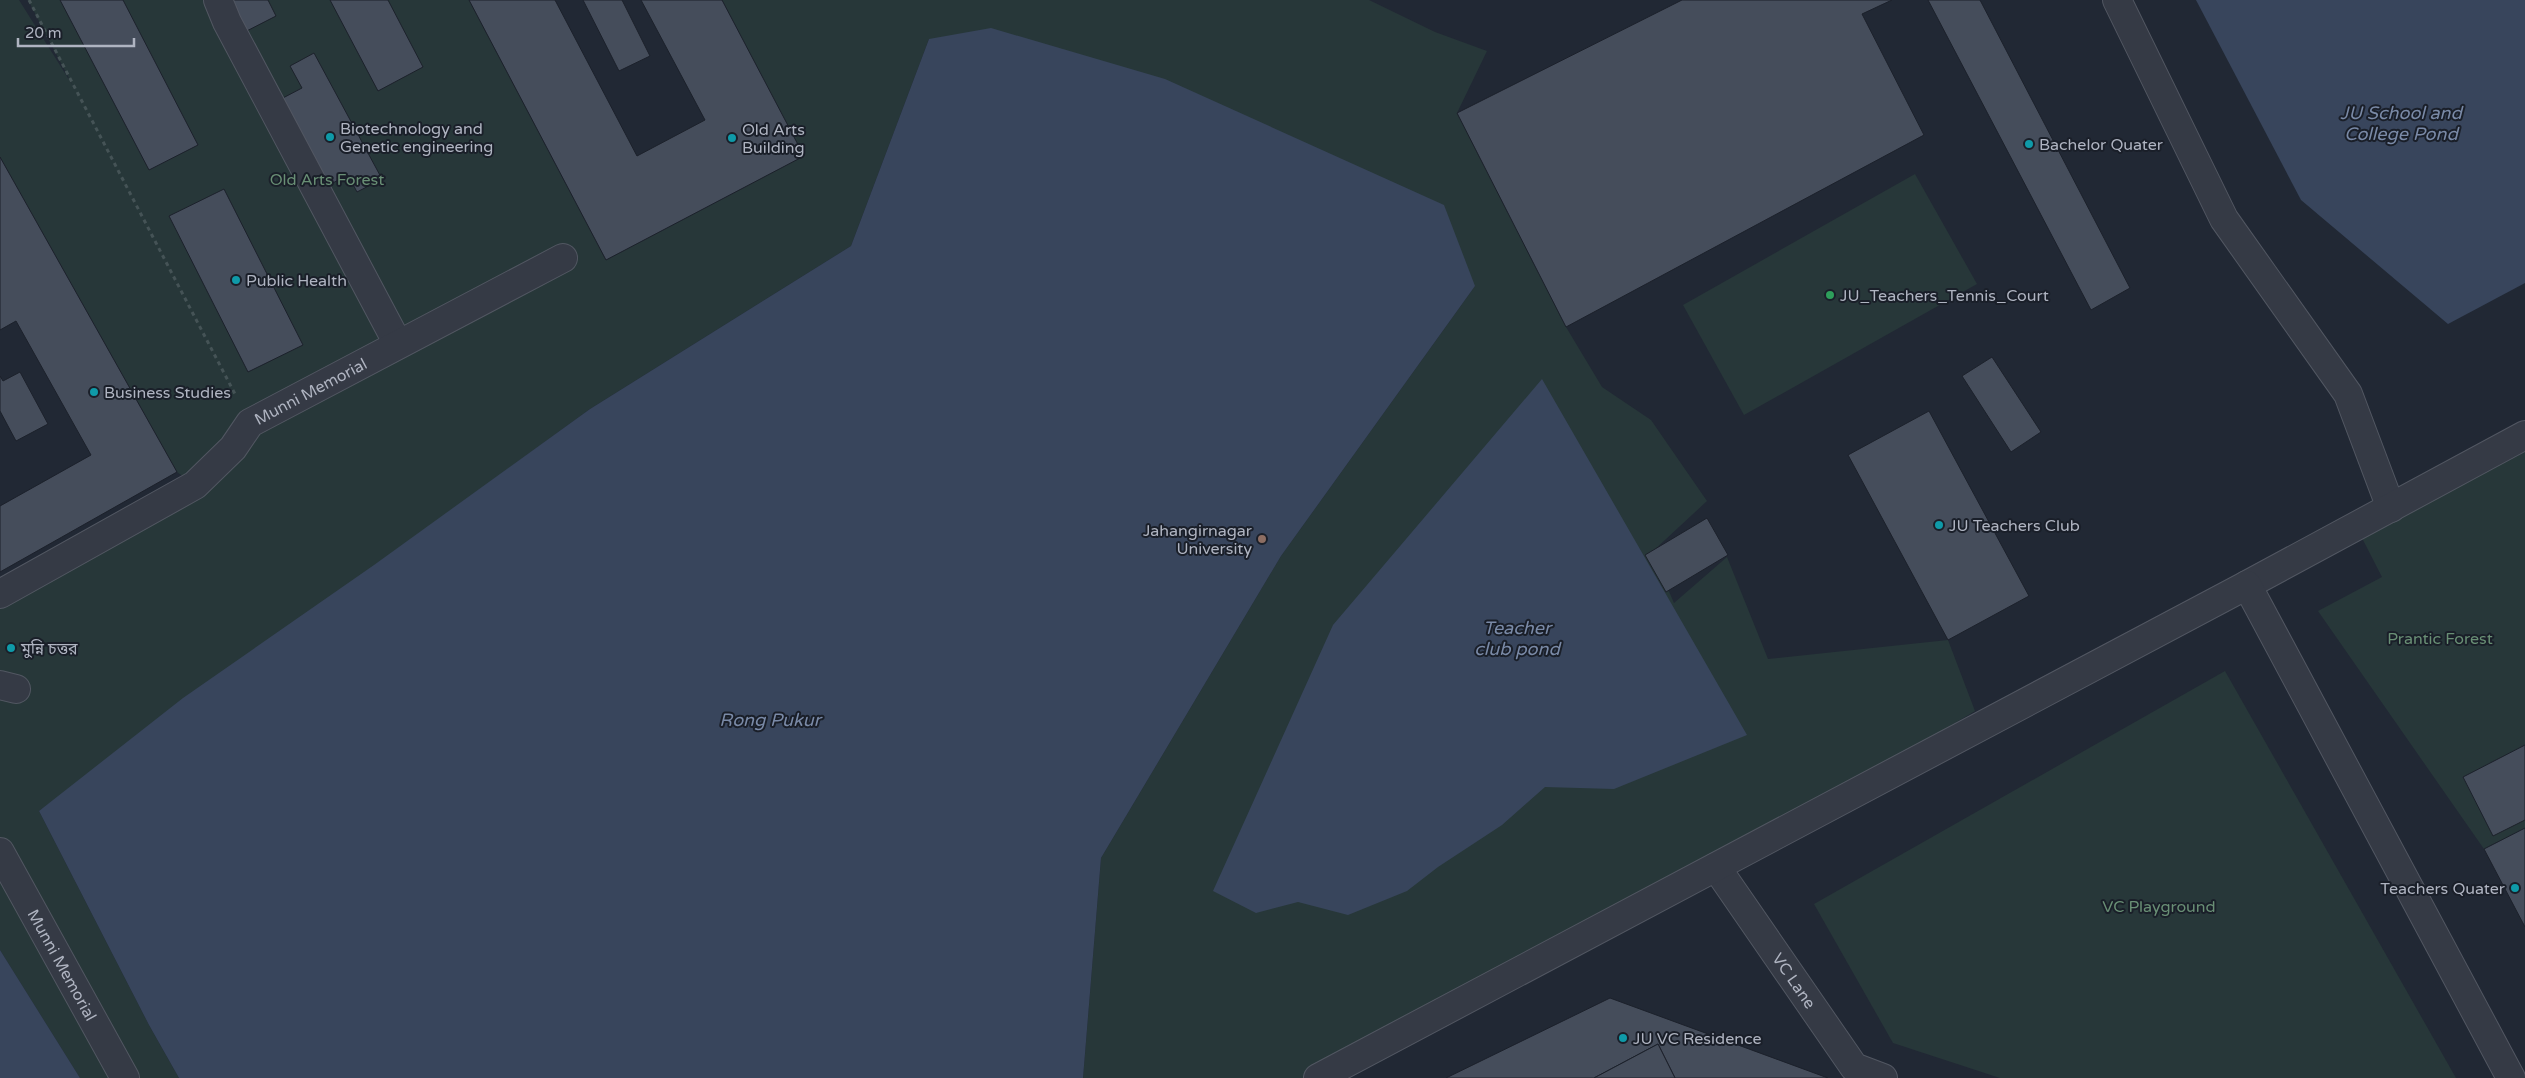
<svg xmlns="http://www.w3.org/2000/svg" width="2525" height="1078" font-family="'Varela Round','Noto Sans Bengali',sans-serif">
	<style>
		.green { fill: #273739 }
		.water { fill: #38455c }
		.building { fill: #454d5b; stroke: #1c212b }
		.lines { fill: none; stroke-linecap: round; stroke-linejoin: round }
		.minor-casing { stroke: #525762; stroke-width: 30 }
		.tertiary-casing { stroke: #525762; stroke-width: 30 }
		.path { stroke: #455356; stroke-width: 3; stroke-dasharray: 4 4; stroke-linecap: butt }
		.minor { stroke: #353a45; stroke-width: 28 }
		.tertiary { stroke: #353a45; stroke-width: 28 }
		.culture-dot { fill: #0f9aa8; stroke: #1a1f29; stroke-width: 2 }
		.leisure-dot { fill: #2e9e5b; stroke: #1a1f29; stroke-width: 2 }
		.education-dot { fill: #8d6e63; stroke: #1a1f29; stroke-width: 2 }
		.labels { text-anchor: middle; stroke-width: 4; stroke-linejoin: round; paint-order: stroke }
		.poi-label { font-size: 16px; fill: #afb4c1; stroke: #1a1f29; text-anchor: start }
		.park-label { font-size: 16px; fill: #698f75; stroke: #1a1f29 }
		.street-label { font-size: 16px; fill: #afb4c1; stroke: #1a1f29 }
		.water-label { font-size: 18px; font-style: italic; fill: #7a8aa7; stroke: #1a1f29 }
	</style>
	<rect width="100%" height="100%" fill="#212834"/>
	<g class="green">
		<polygon points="0,0 19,0 73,86 28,0 469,0 606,260 803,156 722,0 1369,0 1435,32 1487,51 1457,113 1566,327 1602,387 1651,420 1707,501 1652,552 1674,603 1727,557 1768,659 1948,640 1975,711 1716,867 1318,1078 1083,1078 1101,858 1281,556 1475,286 929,39 851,246 590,409 39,811 149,1025 179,1078 80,1078 0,950 0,594 195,485 177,472 0,157"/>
		<polygon points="1915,174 1977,284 1744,415 1683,305"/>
		<polygon points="2525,448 2525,828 2484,849 2318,611 2382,577 2362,538"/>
		<polygon points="2225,671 2456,1078 2000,1078 1893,1043 1814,904"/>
	</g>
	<g class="water">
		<polygon points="2196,0 2525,0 2525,283 2448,324 2301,200"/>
		<polygon points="991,28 1165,79 1444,205 1475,286 1281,556 1101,858 1083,1078 179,1078 149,1025 39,811 183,698 374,565 590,409 851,246 929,39"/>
		<polygon points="1542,379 1747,735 1614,789 1545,787 1502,825 1438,867 1407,891 1348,915 1298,902 1256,913 1213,891 1333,625"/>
		<polygon points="0,950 80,1078 0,1078"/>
	</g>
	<g class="building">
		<polygon points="60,0 123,0 198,145 149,170"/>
		<polygon points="219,0 268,0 276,16 237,36"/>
		<polygon points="330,0 388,0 423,67 378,91"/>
		<polygon points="469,0 555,0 637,156 705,120 641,0 722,0 804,156 606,260"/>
		<polygon points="583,0 622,0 650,56 619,71"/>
		<polygon points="1682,0 1892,0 1862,14 1924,135 1566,327 1457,113"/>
		<polygon points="1928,0 1980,0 2130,288 2091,310"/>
		<polygon points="314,53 382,179 357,192 348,175 327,186 281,99 302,88 290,66"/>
		<polygon points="0,157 177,472 0,572 0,506 91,455 16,321 0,330"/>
		<polygon points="224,189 303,345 248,372 169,216"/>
		<polygon points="1992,357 2041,432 2011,452 1962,376"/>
		<polygon points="20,372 48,424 16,441 0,411 0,376 3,381"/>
		<polygon points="1929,411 2029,596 1948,640 1848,455"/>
		<polygon points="1707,518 1728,555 1666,592 1645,555"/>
		<polygon points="2525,745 2525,820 2493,836 2463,777"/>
		<polygon points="2525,828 2525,927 2484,849"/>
		<polygon points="1610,998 1828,1078 1446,1078"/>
		<polygon points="1658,1044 1675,1078 1594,1078"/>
		<polygon points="1658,1044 1675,1078 1594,1078"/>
	</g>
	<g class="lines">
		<g class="minor-casing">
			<g id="minor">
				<polyline points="218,0 227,22 398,344"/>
				<polyline points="2117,0 2224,219 2348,394 2391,508"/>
				<path id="s1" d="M 0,594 L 195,485 L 233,448 L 250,423 L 563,258"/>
				<polyline points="0,685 16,689"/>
				<path id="s2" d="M 0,852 L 125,1078"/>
				<path id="s3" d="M 1716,867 L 1854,1067 L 1883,1078"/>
			</g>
		</g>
		<g class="tertiary-casing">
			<g id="tertiary">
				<polyline points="2247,585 2525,435"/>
				<polyline points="1318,1078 2247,585 2511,1078"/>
			</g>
		</g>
		<polyline class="path" points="29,0 235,394"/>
		<use href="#minor" class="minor"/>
		<use href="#tertiary" class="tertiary"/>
	</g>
	<g class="culture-dot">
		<circle cx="330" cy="137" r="5"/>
		<circle cx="732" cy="138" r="5"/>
		<circle cx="2029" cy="144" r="5"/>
		<circle cx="236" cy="280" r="5"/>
		<circle cx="94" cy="392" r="5"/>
		<circle cx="1939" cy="525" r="5"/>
		<circle cx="11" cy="648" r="5"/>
		<circle cx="2515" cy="888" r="5"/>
		<circle cx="1623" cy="1038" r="5"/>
	</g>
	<circle class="leisure-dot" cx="1830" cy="295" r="5"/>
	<circle class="education-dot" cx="1262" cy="539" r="5"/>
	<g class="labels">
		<g class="poi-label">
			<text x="340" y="134">Biotechnology and<tspan x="340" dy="18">Genetic engineering</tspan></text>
			<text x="742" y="135">Old Arts<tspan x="742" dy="18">Building</tspan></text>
			<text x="2039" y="150">Bachelor Quater</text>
			<text x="246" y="286">Public Health</text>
			<text x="1840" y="301">JU_Teachers_Tennis_Court</text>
			<text x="104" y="398">Business Studies</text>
			<text x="1949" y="531">JU Teachers Club</text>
			<text x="1252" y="536" text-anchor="end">Jahangirnagar<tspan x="1252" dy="18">University</tspan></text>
			<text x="21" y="654">মুন্নি চত্তর</text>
			<text x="2505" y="894" text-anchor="end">Teachers Quater</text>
			<text x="1633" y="1044">JU VC Residence</text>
		</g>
		<g class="park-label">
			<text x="327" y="185">Old Arts Forest</text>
			<text x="2440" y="644">Prantic Forest</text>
			<text x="2159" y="912">VC Playground</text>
		</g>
		<g class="street-label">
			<text dy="6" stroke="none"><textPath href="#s1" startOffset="375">Munni Memorial</textPath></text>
			<text dy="6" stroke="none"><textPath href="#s2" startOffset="129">Munni Memorial</textPath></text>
			<text dy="6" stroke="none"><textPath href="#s3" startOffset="138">VC Lane</textPath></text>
		</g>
		<g class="water-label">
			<text x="2401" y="119">JU School and<tspan x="2401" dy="21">College Pond</tspan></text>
			<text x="1517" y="634">Teacher<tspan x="1517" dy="21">club pond</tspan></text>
			<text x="770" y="726">Rong Pukur</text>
		</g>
	</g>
	<path d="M18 38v8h116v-8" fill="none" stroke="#afb4c1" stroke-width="2.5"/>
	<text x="25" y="38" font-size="15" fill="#afb4c1" stroke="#1a1f29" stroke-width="4" paint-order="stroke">20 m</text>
</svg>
